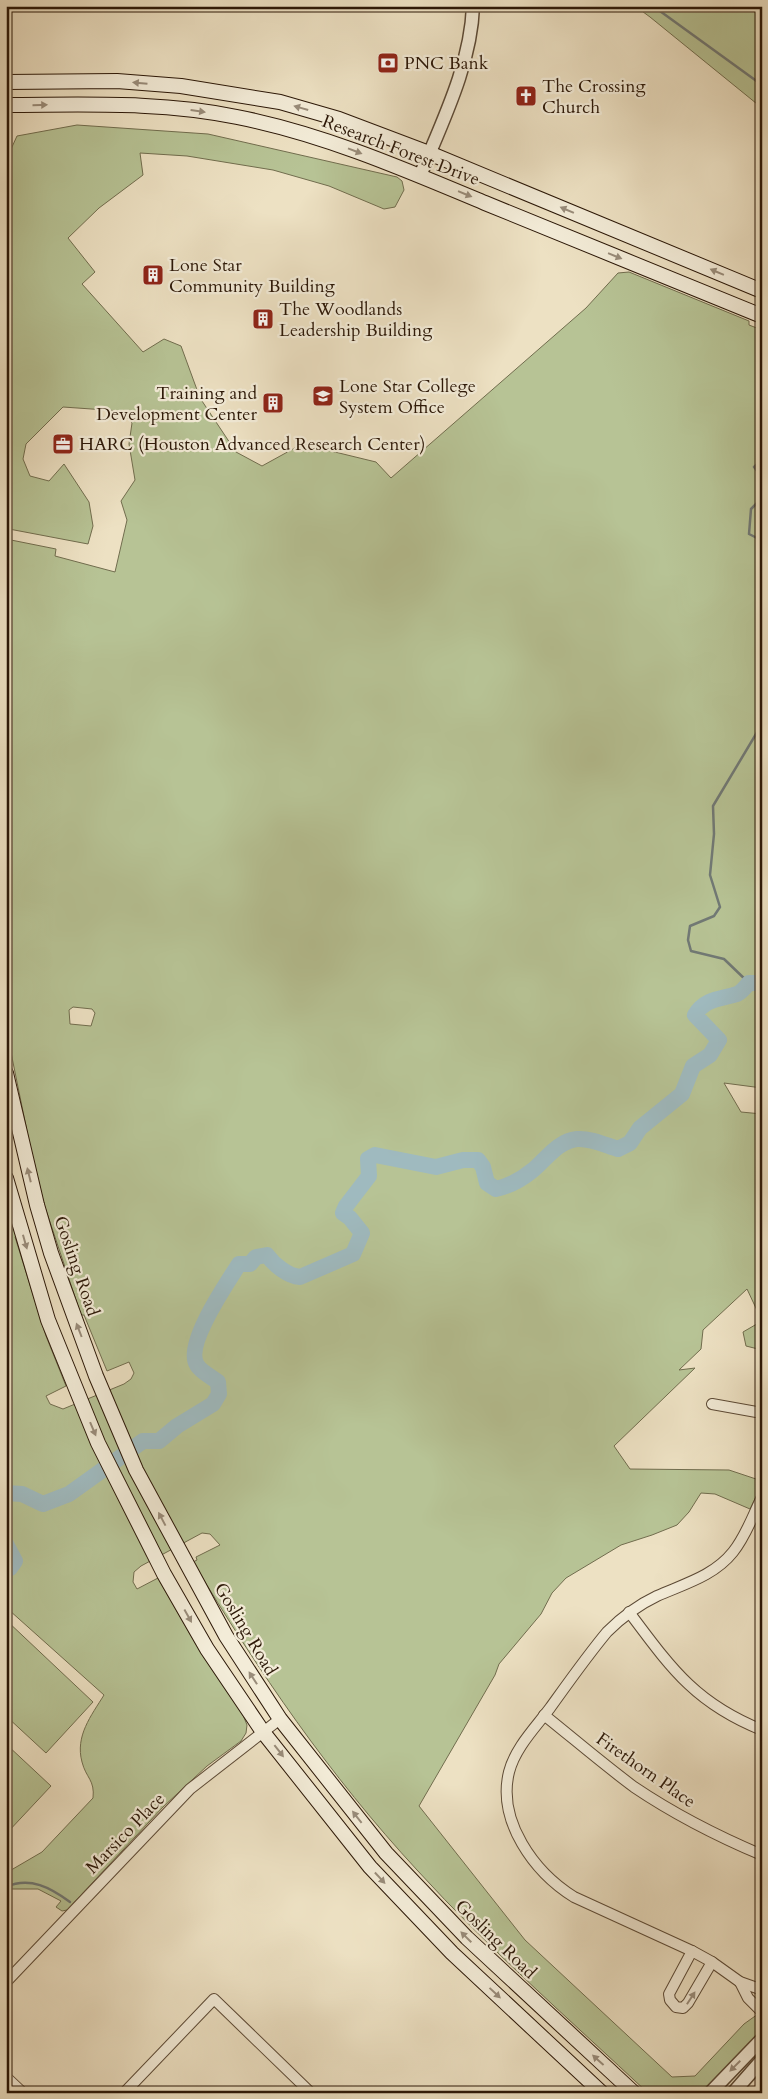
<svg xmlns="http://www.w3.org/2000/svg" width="768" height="2099" font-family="Cardo,serif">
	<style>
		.green { fill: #b7c395; stroke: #716d4e; fill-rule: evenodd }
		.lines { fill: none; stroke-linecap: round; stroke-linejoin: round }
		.stream { stroke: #717975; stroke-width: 2.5 }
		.river { stroke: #9fbabf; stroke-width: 16 }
		.minor-casing { stroke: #5c4a36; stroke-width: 12 }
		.tertiary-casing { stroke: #5c4a36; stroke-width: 15 }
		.secondary-casing { stroke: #2b1707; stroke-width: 16 }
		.minor { stroke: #f3ecd8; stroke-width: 10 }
		.tertiary { stroke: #f3ecd8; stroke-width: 12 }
		.secondary { stroke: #f3ecd8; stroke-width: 14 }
		.oneway { fill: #998c7a }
		.labels { text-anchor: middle; stroke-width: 4.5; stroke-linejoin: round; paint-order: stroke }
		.poi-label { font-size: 18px; fill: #2b1707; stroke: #f3ecd8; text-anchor: start }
		.street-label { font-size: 18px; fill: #2b1707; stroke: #f3ecd8 }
	</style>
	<rect width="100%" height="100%" fill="#ede1c3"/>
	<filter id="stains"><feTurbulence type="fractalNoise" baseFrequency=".004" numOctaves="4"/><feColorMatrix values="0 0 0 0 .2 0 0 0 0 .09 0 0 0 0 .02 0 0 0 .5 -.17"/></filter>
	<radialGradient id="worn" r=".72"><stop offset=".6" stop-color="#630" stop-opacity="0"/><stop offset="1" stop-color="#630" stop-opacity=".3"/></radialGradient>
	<g class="green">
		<polygon points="635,6 762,6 762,108 650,17"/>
		<path d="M 77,125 L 208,134 L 397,177 L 402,181 L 404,190 L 395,207 L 384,209 L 329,186 L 273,170 L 187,156 L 140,153 L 143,175 L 99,208 L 68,238 L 95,272 L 82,284 L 143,352 L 164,339 L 181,346 L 200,398 L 236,452 L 262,466 L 302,444 L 376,462 L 391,478 L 586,308 L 618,273 L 629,272 L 749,321 L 749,325 L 762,330 L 762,1088 L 724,1083 L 741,1112 L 762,1114 L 762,1350 L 746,1346 L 743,1332 L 762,1321 L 747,1289 L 703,1330 L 701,1349 L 679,1370 L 695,1368 L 614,1446 L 630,1469 L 729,1470 L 762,1481 L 762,1485 L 750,1509 L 715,1494 L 701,1493 L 689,1512 L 677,1525 L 652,1535 L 621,1545 L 566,1578 L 552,1593 L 541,1614 L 499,1664 L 495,1675 L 419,1806 L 525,1940 L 672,2077 L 695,2076 L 744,2024 L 758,2014 L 762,2018 L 762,2034 L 705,2093 L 648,2093 C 570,2020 489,1949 417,1870 C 330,1776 258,1671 193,1562 L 197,1560 L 196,1557 L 220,1545 L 210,1534 L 202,1533 L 141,1566 L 134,1572 L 133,1582 L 137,1589 L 158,1578 L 190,1634 L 243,1715 L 247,1725 L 246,1733 L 241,1741 L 207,1766 L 163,1807 L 67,1910 L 62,1911 L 56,1907 L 61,1901 L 38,1889 L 6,1889 L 6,1873 L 42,1852 L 93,1798 C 95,1780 86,1778 82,1762 C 75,1736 91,1716 104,1695 L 9,1610 L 6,1611 L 6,1224 L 13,1228 L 17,1234 L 15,1237 L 46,1336 L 66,1386 L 46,1396 L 50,1404 L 63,1409 L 124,1384 L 131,1379 L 134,1373 L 129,1362 L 107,1371 L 84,1315 L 81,1315 L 44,1204 L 29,1141 L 6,1028 L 6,539 L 56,549 L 55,556 L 115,572 L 127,520 L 121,501 L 135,480 L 129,444 L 132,423 L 120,411 L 63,407 L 26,444 L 23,459 L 30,476 L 49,481 L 64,464 L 89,502 L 93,526 L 88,544 L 9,529 L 11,481 L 6,478 L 6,430 L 10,412 L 6,404 L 6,160 L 17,136 ZM 73,1007 L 92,1009 L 95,1013 L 91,1026 L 70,1024 L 69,1010 Z"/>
		<polygon points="6,1620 93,1702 46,1753 6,1716"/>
		<polygon points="6,1744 51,1786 6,1834"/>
	</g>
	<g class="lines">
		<g class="stream">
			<polyline points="653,6 762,85"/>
			<polyline points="762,460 754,467 762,477"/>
			<polyline points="762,498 751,509 749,534 759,539 761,548 758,557 762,579 762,605"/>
			<polyline points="749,983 724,959 691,951 688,940 690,926 714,916 720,907 710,875 714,834 713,806 762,724"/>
			<path d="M 6,1887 C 30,1876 51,1888 70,1902"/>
		</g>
		<g class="river">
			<path d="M 6,1493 L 22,1494 L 43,1504 L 69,1494 L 143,1441 L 159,1441 L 177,1426 L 213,1404 L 219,1394 L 218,1382 C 212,1377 201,1372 197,1365 C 184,1345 227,1283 239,1264 L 250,1264 L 256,1257 L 267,1255 C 274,1265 288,1276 300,1277 L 353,1254 L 362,1233 L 350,1218 L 343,1213 L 346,1206 L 369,1176 L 368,1159 L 375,1155 L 436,1167 L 463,1160 L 478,1160 L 483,1167 L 487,1183 L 496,1189 C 510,1186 522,1179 533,1170 C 547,1158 558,1141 577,1139 C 591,1138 605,1145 618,1149 L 630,1143 L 640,1128 L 682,1094 L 693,1066 L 710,1055 L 719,1040 L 695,1015 C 705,998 722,999 737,994 C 742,992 746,986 749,983 L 762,983"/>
			<polyline points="6,1544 15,1561 10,1568 6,1568"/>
		</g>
		<g class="minor-casing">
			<g id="minor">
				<polyline points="712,1404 762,1413"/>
				<path d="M 762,1497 C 753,1515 746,1536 733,1552 C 714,1576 684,1584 657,1596 C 638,1605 622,1617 607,1632 C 587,1656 568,1683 550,1708 C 535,1728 515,1748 509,1772 C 497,1821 534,1872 574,1897 L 692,1951 L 712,1962 L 740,1982 L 757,1988 L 762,1991"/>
				<path d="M 629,1612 C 671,1668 695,1703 762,1730"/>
				<path d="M 544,1715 C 574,1739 603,1764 634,1787 C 674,1814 717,1836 762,1855"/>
				<polyline points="692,1951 669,1994 670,2000 676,2007 683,2008 688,2003 712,1962"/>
				<polyline points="6,1982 190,1789 280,1719"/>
				<polyline points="740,1982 748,1998 762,2012"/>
				<polyline points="6,2077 23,2093"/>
				<polyline points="124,2093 214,1999 311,2093"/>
			</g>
		</g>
		<g class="tertiary-casing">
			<g id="tertiary">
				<path d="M 420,176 C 442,122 471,65 473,6"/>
				<polyline points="710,2093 762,2039"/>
				<polyline points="733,2093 762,2060"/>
			</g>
		</g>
		<g class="secondary-casing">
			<g id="secondary">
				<polyline points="6,82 117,81 181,86 280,102 339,119 429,153 762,291"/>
				<path d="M 6,105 C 83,105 161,101 237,117 C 323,134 404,169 485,203 C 577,241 670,278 762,316"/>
				<polyline points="6,1073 37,1205 51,1253 96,1376 136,1470 226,1636 280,1719 386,1853 467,1938 634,2093"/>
				<polyline points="6,1178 48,1320 98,1443 164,1574 207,1649 263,1732 370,1867 452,1953 602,2093"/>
			</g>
		</g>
		<use href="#minor" class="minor"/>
		<use href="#tertiary" class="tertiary"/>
		<use href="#secondary" class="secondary"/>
	</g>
	<defs><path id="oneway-solid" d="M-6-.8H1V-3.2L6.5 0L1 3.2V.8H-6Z" transform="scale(1.25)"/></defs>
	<g class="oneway">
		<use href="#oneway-solid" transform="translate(140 83) rotate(-175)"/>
		<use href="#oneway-solid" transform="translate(40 105) rotate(-1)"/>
		<use href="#oneway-solid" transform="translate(301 108) rotate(-164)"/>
		<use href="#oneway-solid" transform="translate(198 111) rotate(8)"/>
		<use href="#oneway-solid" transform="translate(355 151) rotate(21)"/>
		<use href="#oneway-solid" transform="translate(465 194) rotate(22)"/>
		<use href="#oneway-solid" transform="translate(567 210) rotate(-157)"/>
		<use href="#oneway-solid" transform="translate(615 256) rotate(22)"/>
		<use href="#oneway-solid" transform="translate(717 272) rotate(-157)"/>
		<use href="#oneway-solid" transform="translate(29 1175) rotate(-104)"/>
		<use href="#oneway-solid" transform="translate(25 1242) rotate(74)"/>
		<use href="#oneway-solid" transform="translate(79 1330) rotate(-111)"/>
		<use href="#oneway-solid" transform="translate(93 1429) rotate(67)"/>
		<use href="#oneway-solid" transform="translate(162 1519) rotate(-118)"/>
		<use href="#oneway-solid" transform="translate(188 1616) rotate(61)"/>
		<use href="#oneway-solid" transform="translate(253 1678) rotate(-123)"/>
		<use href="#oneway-solid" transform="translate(279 1751) rotate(52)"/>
		<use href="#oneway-solid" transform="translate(357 1817) rotate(-128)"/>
		<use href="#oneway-solid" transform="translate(380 1878) rotate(47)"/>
		<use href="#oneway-solid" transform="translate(466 1937) rotate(-135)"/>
		<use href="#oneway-solid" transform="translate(495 1993) rotate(43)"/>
		<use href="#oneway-solid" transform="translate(691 1998) rotate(-57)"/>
		<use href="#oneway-solid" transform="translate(598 2060) rotate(-138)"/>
		<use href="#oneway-solid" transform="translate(735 2066) rotate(135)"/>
	</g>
	<defs>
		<g id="bank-square" transform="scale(1.125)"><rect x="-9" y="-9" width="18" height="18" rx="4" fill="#8f2418" stroke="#f3ecd8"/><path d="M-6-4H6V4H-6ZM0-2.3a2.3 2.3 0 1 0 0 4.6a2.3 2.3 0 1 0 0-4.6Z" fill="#fff"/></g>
		<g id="church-square" transform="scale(1.125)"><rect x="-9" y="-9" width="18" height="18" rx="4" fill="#8f2418" stroke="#f3ecd8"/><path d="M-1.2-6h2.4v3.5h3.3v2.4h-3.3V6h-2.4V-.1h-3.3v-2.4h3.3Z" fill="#fff"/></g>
		<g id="building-square" transform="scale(1.125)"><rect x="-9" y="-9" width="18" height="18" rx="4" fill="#8f2418" stroke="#f3ecd8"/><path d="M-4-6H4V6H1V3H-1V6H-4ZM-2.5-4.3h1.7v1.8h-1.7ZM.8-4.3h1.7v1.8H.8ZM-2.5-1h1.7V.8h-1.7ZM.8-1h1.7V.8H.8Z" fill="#fff"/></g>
		<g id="university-square" transform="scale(1.125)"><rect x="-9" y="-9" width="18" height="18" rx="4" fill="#8f2418" stroke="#f3ecd8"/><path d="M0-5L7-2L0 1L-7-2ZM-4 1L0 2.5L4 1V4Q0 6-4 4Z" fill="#fff"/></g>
		<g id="office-square" transform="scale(1.125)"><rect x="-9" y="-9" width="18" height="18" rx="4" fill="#8f2418" stroke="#f3ecd8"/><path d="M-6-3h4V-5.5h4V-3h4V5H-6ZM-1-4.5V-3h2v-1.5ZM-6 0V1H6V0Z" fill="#fff"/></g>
	</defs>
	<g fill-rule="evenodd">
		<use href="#bank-square" x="388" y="63"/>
		<use href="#church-square" x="526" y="96"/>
		<use href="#building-square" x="153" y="275"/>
		<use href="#building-square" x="263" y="319"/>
		<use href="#university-square" x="323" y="396"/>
		<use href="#building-square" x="273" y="403"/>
		<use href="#office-square" x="63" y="444"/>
	</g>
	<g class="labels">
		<g class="poi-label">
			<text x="404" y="69">PNC Bank</text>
			<text x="542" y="92">The Crossing<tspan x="542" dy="21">Church</tspan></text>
			<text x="169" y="271">Lone Star<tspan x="169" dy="21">Community Building</tspan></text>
			<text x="279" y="315">The Woodlands<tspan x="279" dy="21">Leadership Building</tspan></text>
			<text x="339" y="392">Lone Star College<tspan x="339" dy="21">System Office</tspan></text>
			<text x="257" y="399" text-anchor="end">Training and<tspan x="257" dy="21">Development Center</tspan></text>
			<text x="79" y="450">HARC (Houston Advanced Research Center)</text>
		</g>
		<g class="street-label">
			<text transform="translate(401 150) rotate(21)" y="6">Research Forest Drive</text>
			<text transform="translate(77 1266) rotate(71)" y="6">Gosling Road</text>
			<text transform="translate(246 1629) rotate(59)" y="6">Gosling Road</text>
			<text transform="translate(646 1770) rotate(35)" y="6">Firethorn Place</text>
			<text transform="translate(125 1833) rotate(-46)" y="6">Marsico Place</text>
			<text transform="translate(496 1939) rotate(44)" y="6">Gosling Road</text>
		</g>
	</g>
	<rect width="768" height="2099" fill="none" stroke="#ede1c3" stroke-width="25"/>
	<rect x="8" y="8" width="753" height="2084" fill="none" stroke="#2b1707" stroke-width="2.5"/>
	<rect x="12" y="12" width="743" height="2074" fill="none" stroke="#2b1707"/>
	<rect width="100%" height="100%" filter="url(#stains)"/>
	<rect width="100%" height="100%" fill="url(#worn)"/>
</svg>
